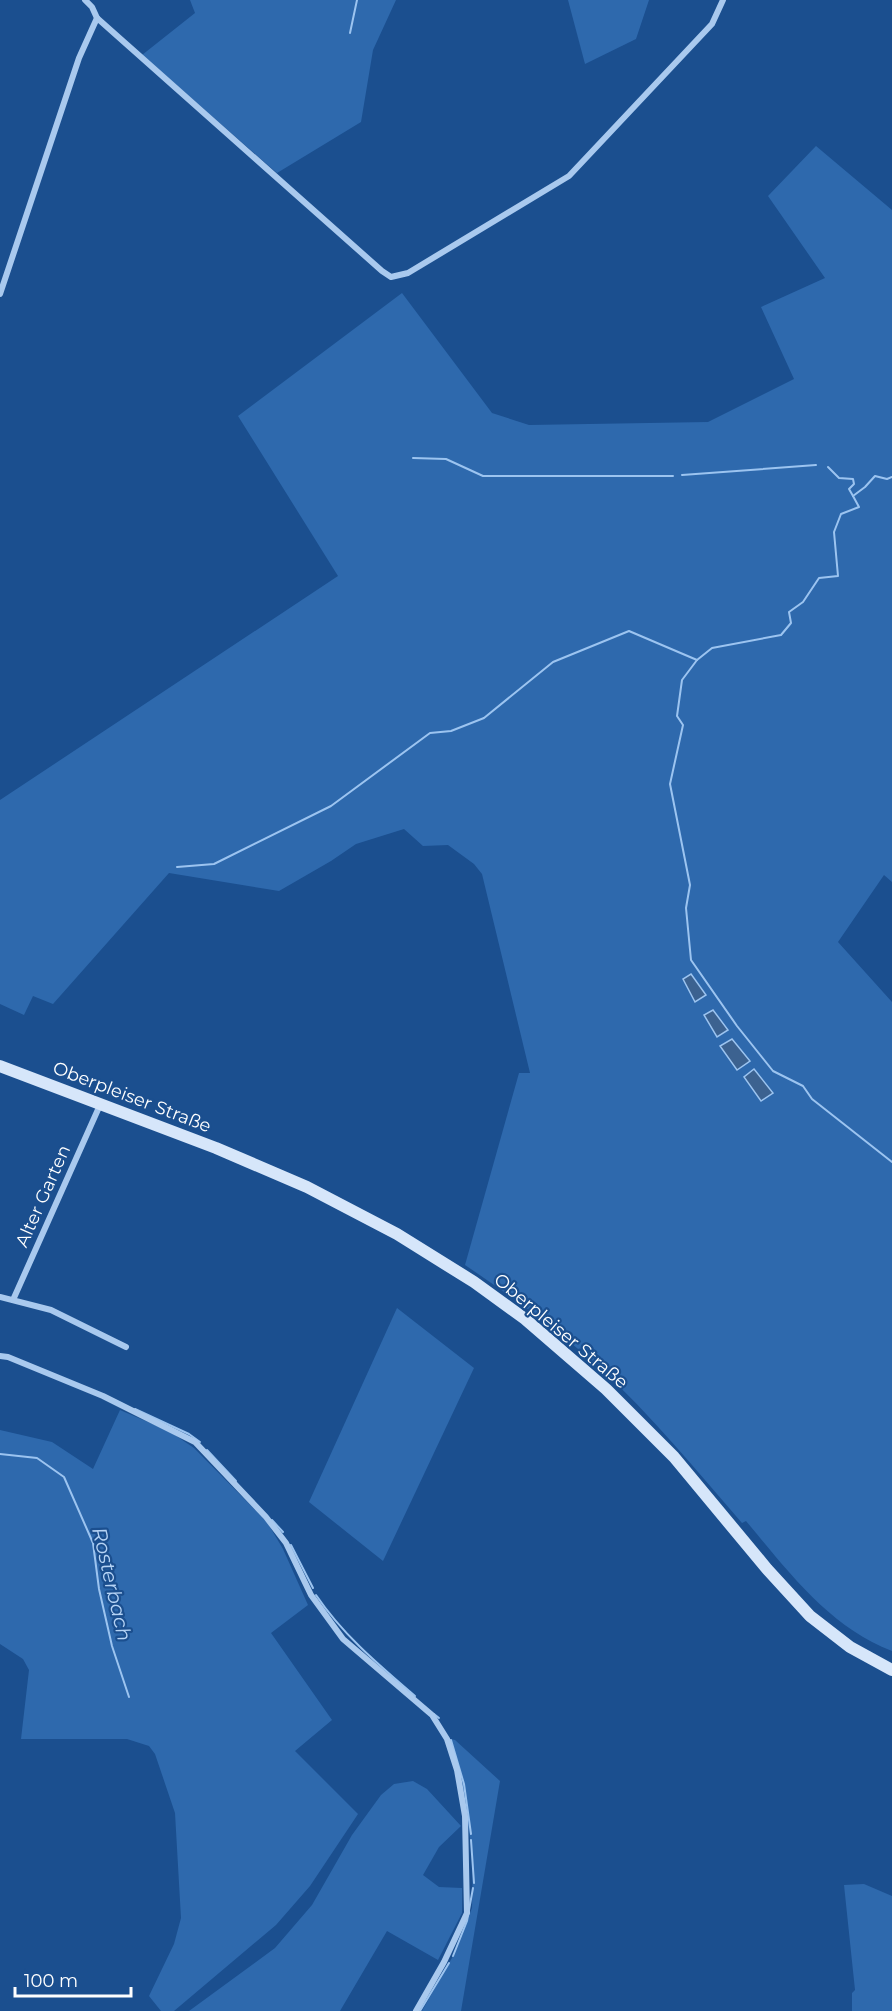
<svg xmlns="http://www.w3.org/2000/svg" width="892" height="2011" font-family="Montserrat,sans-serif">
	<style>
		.green { fill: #2e69ad }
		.water { fill: #3c6290; stroke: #9cc4f0; stroke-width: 1.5 }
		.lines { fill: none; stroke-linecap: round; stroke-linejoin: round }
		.stream { stroke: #9cc4f0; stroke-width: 2 }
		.minor { stroke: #a9c9ee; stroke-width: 6 }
		.secondary { stroke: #d6e6fa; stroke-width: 12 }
		.labels { text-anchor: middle; stroke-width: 4.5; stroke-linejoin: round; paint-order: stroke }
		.street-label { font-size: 18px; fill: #fff; stroke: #1b4f8f }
		.water-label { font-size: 20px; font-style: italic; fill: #b5d3f5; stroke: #1b4f8f }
	</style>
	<rect width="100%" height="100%" fill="#1b4f8f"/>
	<g class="green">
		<polygon points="190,0 396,0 373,50 361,122 277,173 142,55 195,13"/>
		<polygon points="568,0 649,0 636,39 585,64"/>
		<path d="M 816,146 L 892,210 L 892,882 L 884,875 L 838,942 L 892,1002 L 892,1651 C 829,1627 788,1571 746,1521 L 742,1523 C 696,1470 651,1415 600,1368 C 558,1330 511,1296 465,1265 L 519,1073 L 530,1073 L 482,874 L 474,864 L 448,845 L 423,846 L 404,829 L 356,844 L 331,861 L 279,891 L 169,873 L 53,1004 L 33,996 L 24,1015 L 0,1004 L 0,800 L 338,576 L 238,416 L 402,293 L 492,413 L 529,425 L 708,422 L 794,379 L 761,307 L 825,278 L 768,196 Z"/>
		<polygon points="397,1308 474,1368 383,1561 309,1502"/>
		<polygon points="120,1410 169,1431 194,1448 267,1522 283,1549 308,1605 271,1633 332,1720 295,1751 358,1814 310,1886 276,1925 174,2011 161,2011 149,1996 174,1944 181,1918 175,1813 155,1754 149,1746 127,1739 21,1739 29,1670 23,1659 0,1644 0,1430 52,1442 93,1469"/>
		<polygon points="451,1739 455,1740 500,1781 461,2011 422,2011 453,1956 472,1908 473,1858 459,1766"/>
		<polygon points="413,1781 427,1789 461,1826 439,1847 423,1875 439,1887 462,1888 462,1913 438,1960 387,1931 340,2011 189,2011 275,1948 312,1905 352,1835 381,1795 394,1784"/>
		<polygon points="864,1884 892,1896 892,2011 852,2011 852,1993 855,1990 844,1885"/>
	</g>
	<g class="water">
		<polygon points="691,974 706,995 695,1002 683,979"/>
		<polygon points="713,1010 728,1030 717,1037 704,1015"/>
		<polygon points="732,1039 750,1061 737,1070 720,1046"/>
		<polygon points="754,1069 773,1093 761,1101 744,1077"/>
	</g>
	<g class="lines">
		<g class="stream">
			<polyline points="350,33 357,0"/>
			<polyline points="413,458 446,459 483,476 673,476"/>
			<polyline points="828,467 839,478 853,479 854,484 849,489 853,496"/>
			<polyline points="682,475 816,465"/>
			<polyline points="892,477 887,479 875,476 865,487 853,496 859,507 841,514 834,532 838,576 819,578 803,602 789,612 791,623 781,635 712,648 697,660 682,680 677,716 683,725 670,784 690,885 686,908 691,960 737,1026 773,1071 803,1086 812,1099 892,1162"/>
			<polyline points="177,867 214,864 331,806 430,733 451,731 484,718 553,662 629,631 697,660"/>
			<polyline points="135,1409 189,1434 200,1442"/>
			<polyline points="207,1450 236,1481"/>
			<polyline points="0,1454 37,1458 64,1477 93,1543 99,1589 112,1646 129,1697"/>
			<polyline points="272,1520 283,1532"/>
			<polyline points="291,1545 313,1588"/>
			<path d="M 316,1595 C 343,1635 379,1665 415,1696"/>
			<polyline points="434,1714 439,1718"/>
			<polyline points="451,1740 464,1784 471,1834"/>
			<polyline points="471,1840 474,1883"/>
			<polyline points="453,1956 467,1921 473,1888"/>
			<polyline points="420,2011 449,1963"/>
		</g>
		<g class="minor">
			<polyline points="85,0 92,7 97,18 382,271 391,277 408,273 569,176 712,24 723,0"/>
			<polyline points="0,294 79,58 97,18"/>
			<polyline points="0,1297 51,1310 126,1347"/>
			<polyline points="13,1300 100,1105"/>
			<polyline points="0,1356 8,1357 103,1396 195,1442 266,1517 286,1543 311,1595 343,1639 432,1715 447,1739 457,1770 465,1816 467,1913 444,1962 416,2011"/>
		</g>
		<polyline class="secondary" points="0,1066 216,1148 307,1187 397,1234 474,1282 525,1319 606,1389 674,1457 767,1569 810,1616 850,1647 892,1670"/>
	</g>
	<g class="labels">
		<g class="street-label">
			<text transform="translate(132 1097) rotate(21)" y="6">Oberpleiser Straße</text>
			<text transform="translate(43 1196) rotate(-66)" y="6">Alter Garten</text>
			<text transform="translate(561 1331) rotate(40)" y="6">Oberpleiser Straße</text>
		</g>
		<g class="water-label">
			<text transform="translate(112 1584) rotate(77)" y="7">Rosterbach</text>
		</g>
	</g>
	<path d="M15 1987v9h116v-9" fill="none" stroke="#ffffff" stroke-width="3"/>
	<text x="24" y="1987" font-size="18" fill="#ffffff" stroke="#1b4f8f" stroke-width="4.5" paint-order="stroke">100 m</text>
</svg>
